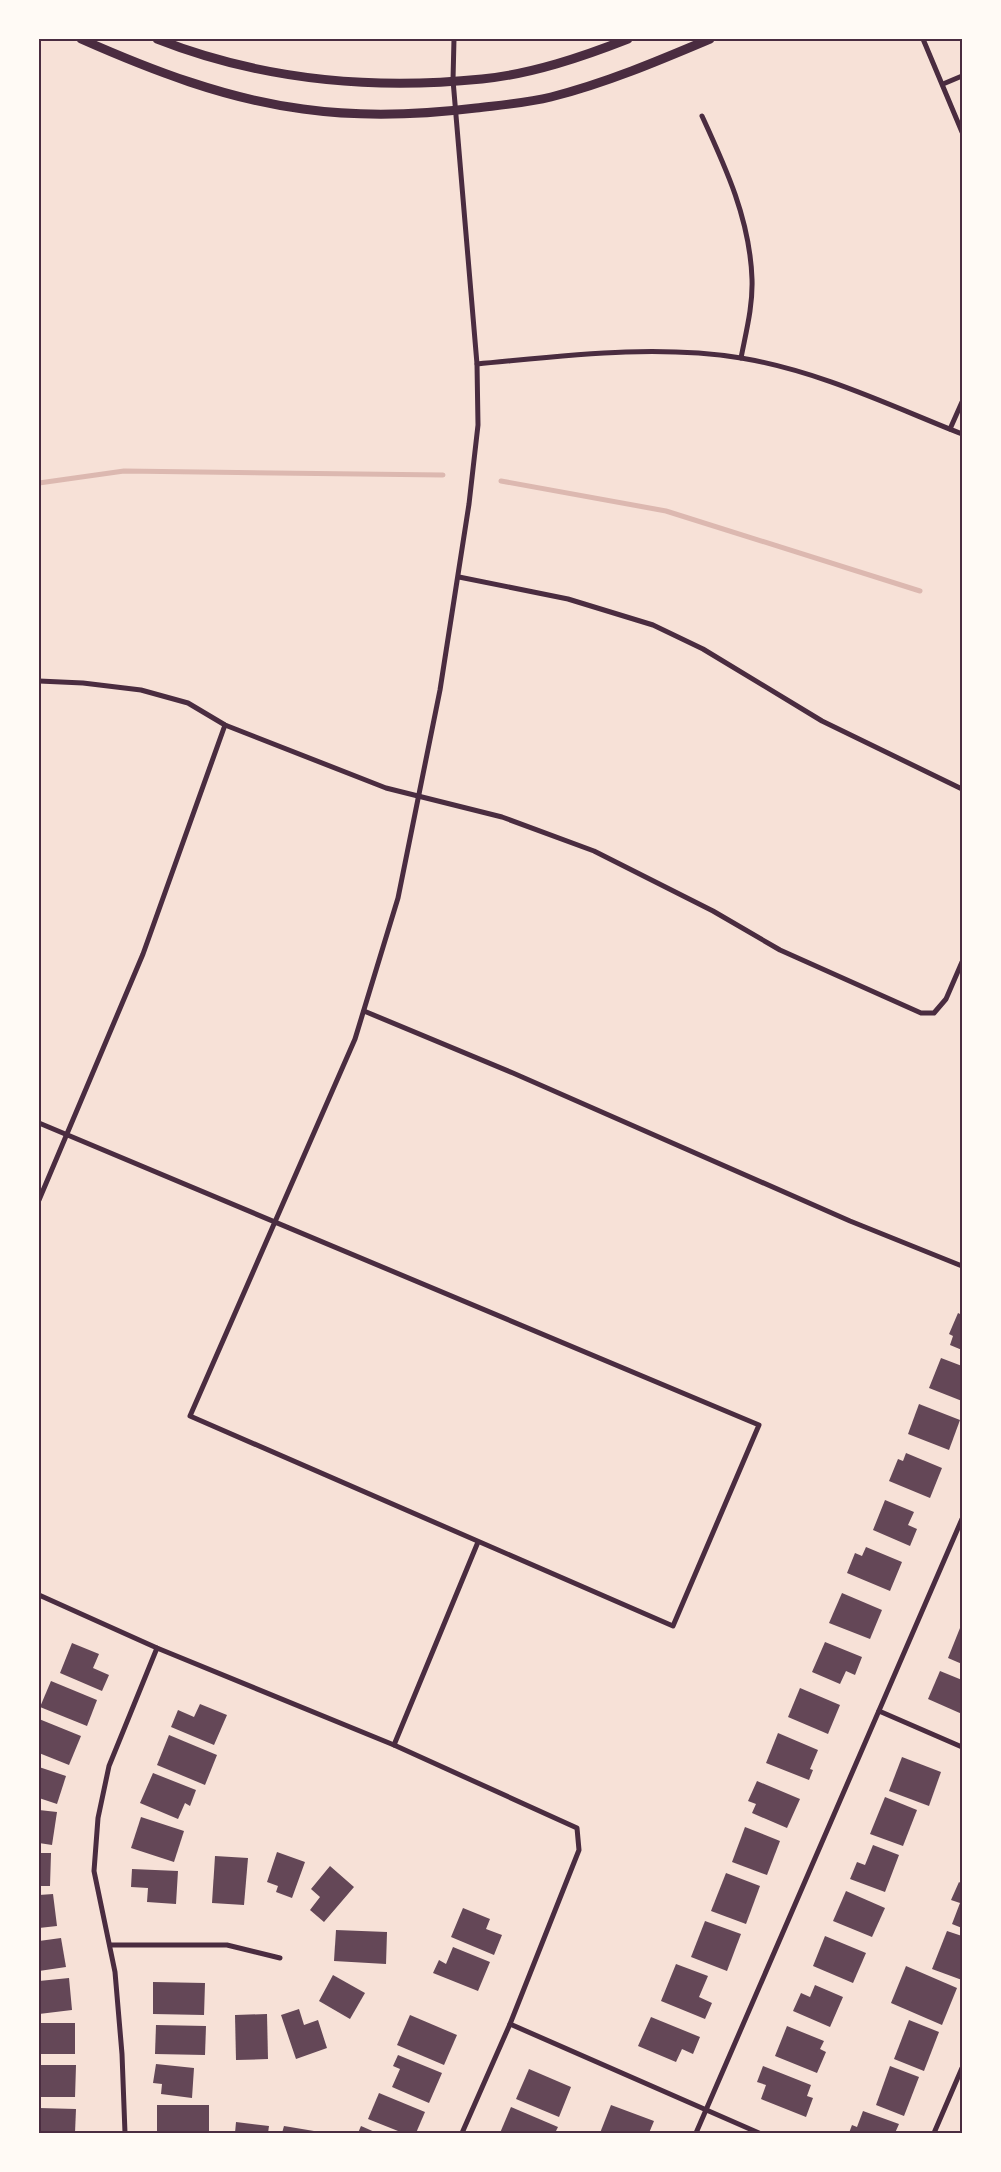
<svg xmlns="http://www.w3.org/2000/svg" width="1001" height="2172" font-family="'Public Sans',sans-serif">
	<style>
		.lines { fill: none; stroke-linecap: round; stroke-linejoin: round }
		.stream { stroke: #dcb8b0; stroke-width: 5 }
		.building { fill: #644757 }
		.minor { stroke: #4a2c40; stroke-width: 5 }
		.tertiary { stroke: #4a2c40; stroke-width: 9 }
		.neatline { fill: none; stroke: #4a2c40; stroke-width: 2 }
	</style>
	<rect width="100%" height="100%" fill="#f7e1d7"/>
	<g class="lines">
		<g class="stream">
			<polyline points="501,481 666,511 920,591"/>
			<polyline points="39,483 124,471 443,475"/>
		</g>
	</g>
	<g class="building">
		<polygon points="958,1313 962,1315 962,1350 950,1345 953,1336 949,1334"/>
		<polygon points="941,1358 962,1366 962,1401 929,1388"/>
		<polygon points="919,1404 960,1420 949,1450 908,1434"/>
		<polygon points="906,1453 942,1468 930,1498 889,1481 898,1459 903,1461"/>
		<polygon points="885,1500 914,1512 908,1525 917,1529 910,1546 873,1530"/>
		<polygon points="866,1547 902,1562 890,1591 847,1573 855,1553 862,1556"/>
		<polygon points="842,1593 882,1610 870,1639 829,1623"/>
		<polygon points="960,1628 962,1629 962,1664 948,1658"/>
		<polygon points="825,1642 862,1657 855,1675 846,1671 840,1684 812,1672"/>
		<polygon points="72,1643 99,1654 93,1668 109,1675 102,1691 60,1673"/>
		<polygon points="940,1671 962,1680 962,1714 928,1699"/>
		<polygon points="51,1681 97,1700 87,1726 40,1707"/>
		<polygon points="800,1688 840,1705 828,1734 788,1717"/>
		<polygon points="200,1704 227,1715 214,1745 171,1727 178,1710 194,1717"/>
		<polygon points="39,1719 81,1736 69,1765 39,1753"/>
		<polygon points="778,1733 818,1750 810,1769 813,1770 809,1780 766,1763"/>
		<polygon points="169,1735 217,1755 205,1785 157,1765"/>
		<polygon points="902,1757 941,1772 929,1806 889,1791"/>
		<polygon points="39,1767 66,1776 57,1804 39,1798"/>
		<polygon points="153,1773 196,1790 190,1806 185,1803 178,1819 140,1803"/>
		<polygon points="757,1781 800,1799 787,1828 752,1813 756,1804 748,1801"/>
		<polygon points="885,1797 917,1810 903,1846 870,1834"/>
		<polygon points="39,1810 57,1812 52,1845 39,1843"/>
		<polygon points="141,1817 184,1831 174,1862 131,1848"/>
		<polygon points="745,1827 780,1841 767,1875 732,1862"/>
		<polygon points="873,1845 899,1855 885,1892 850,1879 857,1862 865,1865"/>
		<polygon points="277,1852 305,1862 292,1898 276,1892 278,1886 267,1882"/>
		<polygon points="39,1853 51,1853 50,1886 39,1886"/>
		<polygon points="215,1856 248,1858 244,1905 212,1903"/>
		<polygon points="330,1866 354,1887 324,1922 310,1910 320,1897 311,1889"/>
		<polygon points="132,1869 178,1871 176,1904 147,1902 148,1888 131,1887"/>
		<polygon points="726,1873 760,1886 746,1924 711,1911"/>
		<polygon points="959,1882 962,1884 962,1928 952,1924 960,1903 951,1900"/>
		<polygon points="846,1891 885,1908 872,1937 833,1921"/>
		<polygon points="53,1894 57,1926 39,1928 39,1895"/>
		<polygon points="463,1908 490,1919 486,1929 502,1935 494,1955 451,1937"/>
		<polygon points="705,1921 741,1934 727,1971 691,1957"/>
		<polygon points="336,1930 387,1932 386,1964 334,1961"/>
		<polygon points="947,1931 962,1936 962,1980 932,1969"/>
		<polygon points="825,1936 866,1953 853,1983 813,1966"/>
		<polygon points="61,1938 66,1967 39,1971 39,1941"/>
		<polygon points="453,1947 490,1962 478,1991 433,1973 439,1960 446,1964"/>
		<polygon points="676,1964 708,1976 699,1997 712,2003 705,2019 661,2001"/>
		<polygon points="906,1966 957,1988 942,2025 891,2003"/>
		<polygon points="333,1975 365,1993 350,2019 319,2001"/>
		<polygon points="69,1978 72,2010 39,2014 39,1981"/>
		<polygon points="153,1982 205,1983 204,2015 153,2014"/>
		<polygon points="815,1985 843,1997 830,2027 793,2011 801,1993 810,1997"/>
		<polygon points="299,2009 304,2025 318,2020 327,2048 296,2059 281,2015"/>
		<polygon points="267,2014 268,2059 236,2060 235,2015"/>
		<polygon points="410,2015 457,2035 444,2065 397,2045"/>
		<polygon points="651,2017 700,2037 693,2054 682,2049 676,2062 638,2046"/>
		<polygon points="909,2020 939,2032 924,2071 894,2059"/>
		<rect x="39" y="2023" width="36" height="31"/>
		<polygon points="156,2025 206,2026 205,2055 155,2054"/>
		<polygon points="787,2026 824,2041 820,2049 826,2052 817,2073 775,2056"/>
		<polygon points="398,2055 442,2073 429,2103 392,2087 400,2069 393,2066"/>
		<polygon points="156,2064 194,2068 192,2098 161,2094 162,2084 153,2083"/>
		<polygon points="39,2065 76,2065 75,2097 39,2097"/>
		<polygon points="763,2066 811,2085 807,2096 813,2098 806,2117 761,2099 766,2085 757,2082"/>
		<polygon points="890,2066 919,2077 904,2116 876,2105"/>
		<polygon points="529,2069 571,2087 559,2117 516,2099"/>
		<polygon points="379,2093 425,2112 416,2133 403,2133 368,2119"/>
		<rect x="157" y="2105" width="52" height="28"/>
		<polygon points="611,2105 654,2121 649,2133 600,2133"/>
		<polygon points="511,2107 558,2127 555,2133 500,2133"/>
		<polygon points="39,2108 76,2109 75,2133 39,2133"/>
		<polygon points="863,2111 899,2124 895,2133 849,2133 852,2125 857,2127"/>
		<polygon points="236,2122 269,2126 268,2133 235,2133"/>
		<polygon points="284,2126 314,2131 314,2133 282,2133"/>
		<polygon points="361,2126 377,2133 358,2133"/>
	</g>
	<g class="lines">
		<g class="minor">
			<polyline points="923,39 962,132"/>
			<polyline points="943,84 962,76"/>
			<path d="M 702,116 C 726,168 750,220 752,279 C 753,306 746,332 741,358"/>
			<path d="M 477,364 C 564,356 653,344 741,358 C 819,371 889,405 962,434"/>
			<polyline points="950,429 962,402"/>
			<polyline points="459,577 568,599 653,625 703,649 822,721 962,789"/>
			<polyline points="39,681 83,683 141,690 188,703 225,725 386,788 502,817 594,851 713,911 780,950 921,1013 934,1013 946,999 962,962"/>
			<polyline points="364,1011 513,1073 850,1221 962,1266"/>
			<polyline points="39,1123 759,1425 673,1626 190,1416 355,1039 398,898 440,690 469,504 478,425 477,364 453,80 454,39"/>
			<polyline points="39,1200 143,954 225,725"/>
			<polyline points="39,1595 157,1648 394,1745 577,1828 579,1850 510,2024 462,2133"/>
			<polyline points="879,1711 962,1747"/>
			<polyline points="394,1745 478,1542"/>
			<polyline points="110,1945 227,1945 280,1958"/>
			<polyline points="510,2024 759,2133"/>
			<polyline points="125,2133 122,2054 115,1972 94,1871 98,1818 109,1766 157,1648"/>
			<polyline points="696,2133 962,1519"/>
			<polyline points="934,2133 962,2068"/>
		</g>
		<g class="tertiary">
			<path d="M 81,39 C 151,70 226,99 303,109 C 360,117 419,115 476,108 C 501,105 527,103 551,97 C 606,83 658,61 710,39"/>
			<path d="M 157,39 C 261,80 372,90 482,79 C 532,74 582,57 628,39"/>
		</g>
	</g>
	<rect width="1001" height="2172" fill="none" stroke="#fffaf5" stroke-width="80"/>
	<rect x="40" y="40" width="921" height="2092" class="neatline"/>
</svg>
